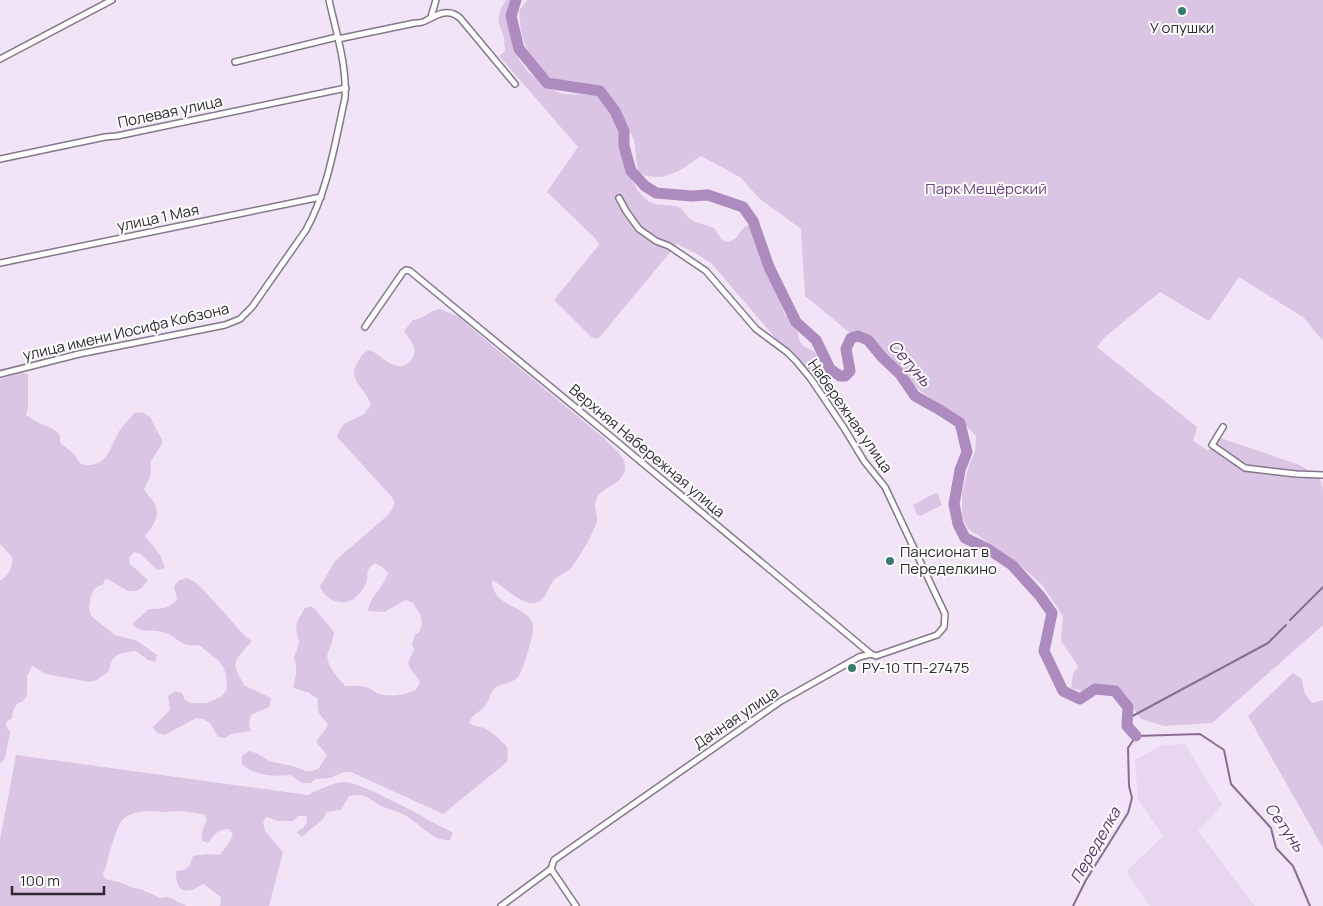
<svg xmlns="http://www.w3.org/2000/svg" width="1323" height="906" font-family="Manrope,sans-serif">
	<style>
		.built { fill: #e7d6ef }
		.green { fill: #dbc5e5 }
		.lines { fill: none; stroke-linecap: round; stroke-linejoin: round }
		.stream { stroke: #886e93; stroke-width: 2 }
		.river { stroke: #ae8bbe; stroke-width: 11 }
		.street-casing { stroke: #837888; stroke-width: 8 }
		.street { stroke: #fff; stroke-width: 5 }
		.poi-dot { fill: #387c70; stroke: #fff; stroke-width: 2 }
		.labels { text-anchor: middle; stroke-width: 4; stroke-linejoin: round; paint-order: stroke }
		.poi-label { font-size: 15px; fill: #2e2930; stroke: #fff; text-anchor: start }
		.street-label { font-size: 15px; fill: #2e2930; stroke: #fff }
		.park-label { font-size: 15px; fill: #6d4181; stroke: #fff }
		.water-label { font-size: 16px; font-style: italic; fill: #5b2f6e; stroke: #fff }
	</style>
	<rect width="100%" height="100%" fill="#f1e4f7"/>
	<polygon class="built" points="1185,744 1222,805 1198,831 1255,906 1150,906 1126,872 1163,836 1138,799 1135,760 1162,745"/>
	<g class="green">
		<polygon points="506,0 514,0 509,15 514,47 519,60 528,72 550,89 563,94 597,95 603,99 608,105 619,124 624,167 638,191 648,201 654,204 676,206 682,209 688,217 693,221 714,228 722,240 728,242 735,239 744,227 750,225 755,230 769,272 785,315 795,326 798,333 799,340 803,346 815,352 819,358 817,365 812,371 805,371 801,368 711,263 695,253 677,244 598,339 591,337 554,300 599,245 595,238 547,192 578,147 499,56 505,51 504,37 498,22 501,8"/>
		<path d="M 527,0 L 1323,0 L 1323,341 L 1304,318 L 1239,277 L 1209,321 L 1160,292 L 1105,337 L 1097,347 L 1197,427 L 1193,441 L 1208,451 L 1220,438 L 1300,465 L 1320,479 L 1323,490 L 1323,625 L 1212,723 L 1164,726 L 1141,719 L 1120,691 L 1096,685 L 1082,691 L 1071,688 L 1073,674 L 1078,666 L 1061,641 L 1063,616 L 1042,585 L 1012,558 L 968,529 L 962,516 L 962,492 L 969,465 L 975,452 L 976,436 L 963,422 L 922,392 L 805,296 L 801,229 L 760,199 L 740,177 L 701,156 C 679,171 664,184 638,173 L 634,140 L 626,123 L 611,98 L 591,85 L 574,81 L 553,79 L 538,68 L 528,53 L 521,32 L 519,11 Z"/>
		<path d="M 440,309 L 460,317 L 475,331 L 605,439 C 612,447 627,457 625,469 C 622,486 602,486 597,498 C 592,508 598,512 597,520 C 596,529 576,564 569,570 C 564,574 558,575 554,580 C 547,588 547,600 535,603 C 521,605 504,586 492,580 C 491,608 531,606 533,626 C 534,634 523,671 518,677 C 512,684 500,683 494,689 C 490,694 489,701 485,706 C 478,714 474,712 469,723 C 476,727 478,726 484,728 C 493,732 501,740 507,747 L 508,754 L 507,762 L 443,814 L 351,772 L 344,772 L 330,778 L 316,779 L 310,783 L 302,783 L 290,775 C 273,777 254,776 242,764 L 242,756 L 249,751 L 256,753 L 269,761 L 292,766 L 306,771 L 313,771 L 319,768 L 327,755 L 316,742 L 325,730 L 328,724 C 320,715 316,713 318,699 L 308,692 L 300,690 L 293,687 C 296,676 298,668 294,658 L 299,643 L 296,629 L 297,622 L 304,609 L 310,606 L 316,610 L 334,632 C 333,640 331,645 328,652 C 324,664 338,677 345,686 C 352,686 359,685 366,687 C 371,688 375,693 380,694 C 392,697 405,695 416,690 L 420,683 C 417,675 410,671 408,663 L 414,650 L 412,643 L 415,635 L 420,631 L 422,623 L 421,616 L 413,603 L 406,600 L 384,612 L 368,611 C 370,596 384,587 388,573 L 382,567 L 375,563 C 363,572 370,573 366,583 C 365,587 360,593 357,596 C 345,609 324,600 320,586 L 336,560 L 388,515 L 392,509 L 395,503 L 391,496 L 337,437 L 340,429 L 344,424 L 364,414 L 371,405 C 365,386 345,380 359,360 C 362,354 364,352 370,350 C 379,354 385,362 394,365 C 404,370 416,359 414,349 C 413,342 407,336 404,331 L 413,320 C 423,319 429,311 440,309 Z"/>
		<path d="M 21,373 L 28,374 L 28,408 L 26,415 C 30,418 34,420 37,422 C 47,427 52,426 60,435 L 60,443 L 72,452 L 81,464 C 105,469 108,453 117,435 C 121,427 129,420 134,413 L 143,412 L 150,417 L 163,442 L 151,461 L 150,477 L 144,489 C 147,496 151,497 154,502 C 161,516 154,525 145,536 L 160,555 L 165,568 L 157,570 L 141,554 L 134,552 L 129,558 L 130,564 L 148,580 C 146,582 143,587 140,589 C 128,597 118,582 106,579 L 102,585 L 95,588 L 91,595 L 89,608 L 91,616 L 115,635 L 137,641 L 157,655 L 155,662 L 148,660 L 136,651 C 120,653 112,653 109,671 L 97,680 L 90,682 L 46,674 L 32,666 L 27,676 L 27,695 L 23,701 L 17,704 L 13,711 L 12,718 L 6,722 L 6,726 L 10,732 L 5,758 L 0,764 L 0,581 C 9,575 13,568 12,557 L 0,544 L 0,379 Z"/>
		<polygon points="935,493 938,494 942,505 920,516 917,515 913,505"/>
		<path d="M 187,578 L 193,581 L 199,585 L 246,637 L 252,641 L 237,658 L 235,665 L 237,672 L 244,685 L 271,698 L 270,706 C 264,710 258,711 251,715 L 249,723 L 251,731 L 231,734 L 225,738 L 218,737 L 210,723 L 203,719 L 196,718 L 165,735 L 157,733 L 153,727 L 170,710 L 168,696 L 175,691 L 182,693 L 185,700 L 191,703 L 207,703 L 222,696 L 227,689 L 226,674 L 223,667 L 219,661 L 199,645 C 182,648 180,639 166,633 C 153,628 143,635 132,624 L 149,609 C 161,609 169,609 177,600 L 174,586 L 179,580 Z"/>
		<path d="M 1293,673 L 1302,679 C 1303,690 1304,695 1313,703 L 1323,700 L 1323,848 L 1248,716 Z"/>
		<path d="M 16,755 L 308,795 C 319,790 333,782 345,782 C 356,781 409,809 422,816 C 432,823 443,827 453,833 L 450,840 C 432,842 419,822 403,814 C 396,811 388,809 381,806 C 367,798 367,793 349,796 L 341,810 L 327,812 C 323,823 310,828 302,837 L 297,832 L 303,828 L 307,823 L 306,816 L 298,816 L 293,821 L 278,821 L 266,817 L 263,823 L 265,831 L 283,852 L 269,906 L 220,906 L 221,897 C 214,893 210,887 203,884 C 199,886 195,889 191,890 C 177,894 176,880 176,871 L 184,870 L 190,865 L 193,856 L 207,854 L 220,855 L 230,841 L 233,834 L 229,829 C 218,829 214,835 208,843 L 202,841 C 201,833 203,827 207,821 L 204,814 C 196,814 188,811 181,811 C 176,811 170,812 165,812 C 150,811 128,808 119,825 C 116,832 111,847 109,854 C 107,861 107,866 103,873 L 105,879 L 119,882 L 133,888 L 141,889 L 160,898 L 168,897 L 187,906 L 0,906 L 0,840 Z"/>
	</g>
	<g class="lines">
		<g class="stream">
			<polyline points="1290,620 1323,587"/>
			<polyline points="1127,719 1268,643 1286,625"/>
			<polyline points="1073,906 1086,880 1128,813 1132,798 1129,786 1128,748 1136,736 1200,734 1224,750 1231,784 1271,828 1276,848 1293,866 1310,906"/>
		</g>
		<polyline class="river" points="516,0 511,16 519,49 547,83 600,91 615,111 624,131 624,146 631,171 645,186 656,193 692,196 708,195 743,207 753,221 769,267 796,322 816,340 830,369 840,376 845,376 850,371 846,349 851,338 858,336 868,340 882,357 900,374 915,396 940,410 960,423 967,452 960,470 954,504 958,524 965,538 988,549 1012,565 1040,596 1052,613 1044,651 1063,691 1080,699 1095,689 1115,691 1128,707 1127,726 1136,736"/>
		<g class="street-casing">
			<g id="street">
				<polyline points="431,17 436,0"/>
				<path d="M 338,39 L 415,23 C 419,23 424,22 427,20 C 438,14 449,8 460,18 L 515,84"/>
				<polyline points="0,59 112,0"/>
				<polyline points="235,62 337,37"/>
				<polyline points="0,159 105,137 117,136 346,88"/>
				<polyline points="0,263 321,197"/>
				<polyline points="365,327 403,272 406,270 410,271 615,440 871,654"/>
				<path d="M 0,374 L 79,354 L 225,325 L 240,319 L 252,307 L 306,230 C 328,190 335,143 345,98 C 347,65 336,32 329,0"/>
				<polyline points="1223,427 1212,445 1245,468 1296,474 1323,475"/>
				<polyline points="551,869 554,860 781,701 859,657 871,654 876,656 937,635 944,627 945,614 885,487 864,461 844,428 811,379 796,361 787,352 756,329 706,271 669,246 656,241 639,229 626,211 619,198"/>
				<polyline points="551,869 576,906"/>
				<polyline points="501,906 551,869"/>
			</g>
		</g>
		<use href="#street" class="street"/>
	</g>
	<g class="poi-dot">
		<circle cx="1182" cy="11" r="5"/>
		<circle cx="890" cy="561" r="5"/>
		<circle cx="852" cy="668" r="5"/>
	</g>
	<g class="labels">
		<g class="poi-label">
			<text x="1182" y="33" text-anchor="middle">У опушки</text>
			<text x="900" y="557">Пансионат в<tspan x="900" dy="17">Переделкино</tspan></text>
			<text x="862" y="673">РУ-10 ТП-27475</text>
		</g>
		<g class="street-label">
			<text transform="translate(170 112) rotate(-12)" y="5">Полевая улица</text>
			<text transform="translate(158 218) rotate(-12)" y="5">улица 1 Мая</text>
			<text transform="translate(126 332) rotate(-13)" y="5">улица имени Иосифа Кобзона</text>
			<text transform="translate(850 416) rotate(55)" y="5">Набережная улица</text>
			<text transform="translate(647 451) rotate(40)" y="5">Верхняя Набережная улица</text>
			<text transform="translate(736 718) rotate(-34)" y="5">Дачная улица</text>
		</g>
		<g class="park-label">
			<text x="986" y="194">Парк Мещёрский</text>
		</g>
		<g class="water-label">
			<text transform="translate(910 363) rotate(49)" y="6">Сетунь</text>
			<text transform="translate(1285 827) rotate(55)" y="6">Сетунь</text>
			<text transform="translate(1095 845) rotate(-60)" y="6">Переделка</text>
		</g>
	</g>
	<path d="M12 886v8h92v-8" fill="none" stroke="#2e2930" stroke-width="2.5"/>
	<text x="20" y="886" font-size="15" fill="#2e2930" stroke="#ffffff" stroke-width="4" paint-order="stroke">100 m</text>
</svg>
